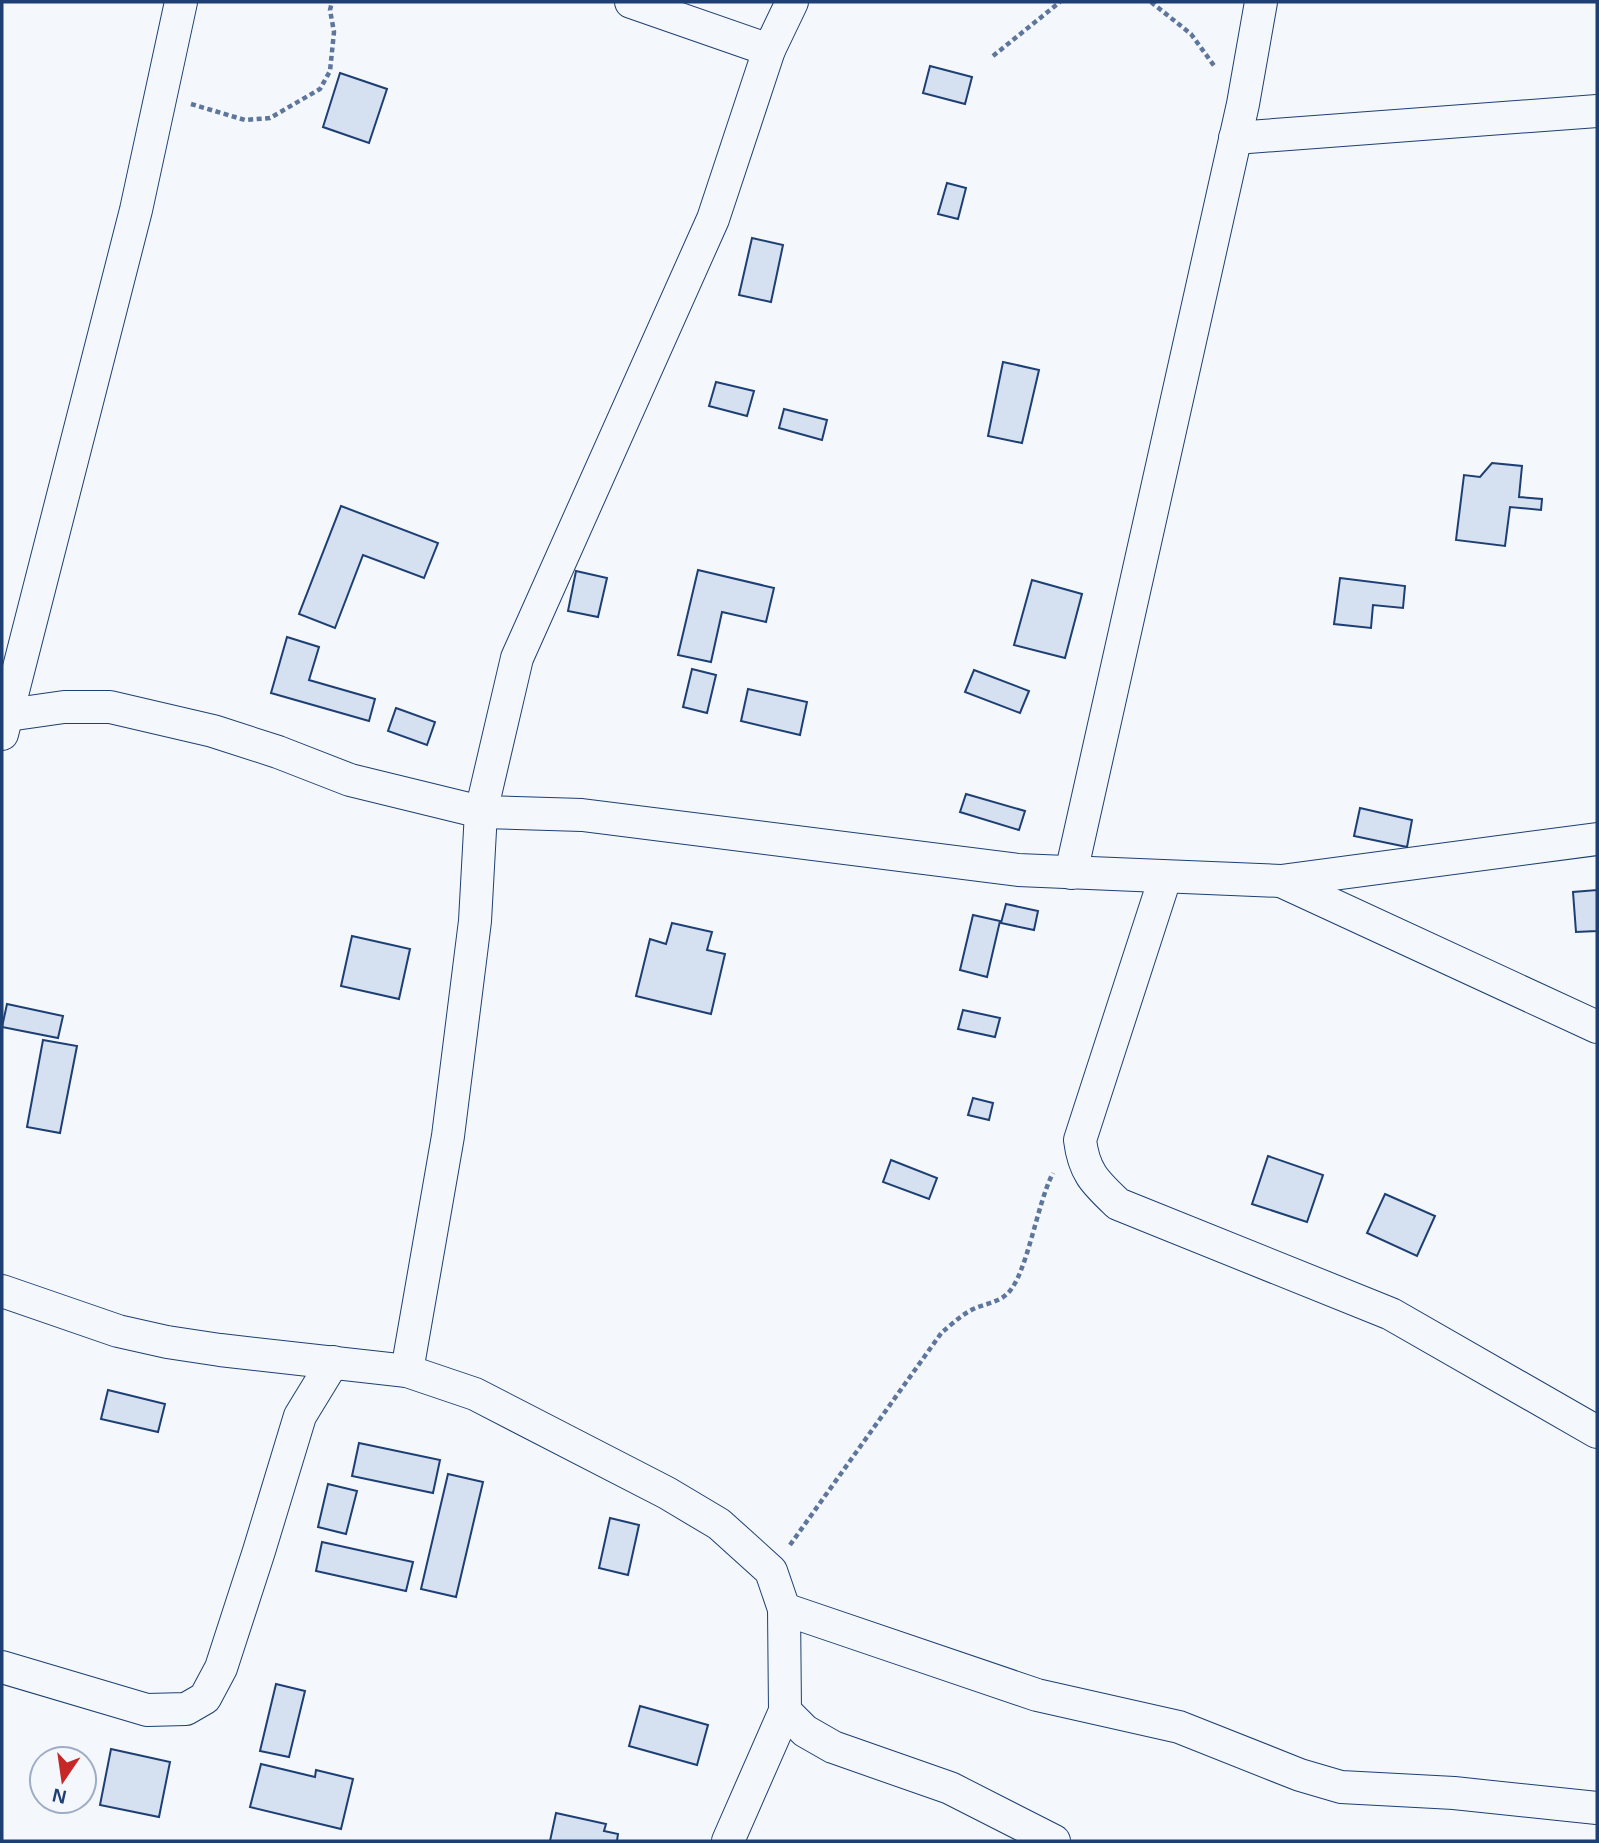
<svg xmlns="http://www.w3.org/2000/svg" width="1599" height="1843" font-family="Arial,sans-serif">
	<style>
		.building { fill: #d5e0f0; stroke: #1d3f73; stroke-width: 2 }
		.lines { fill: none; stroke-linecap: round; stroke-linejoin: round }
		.minor-casing { stroke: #1d3f73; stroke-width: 34 }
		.path { stroke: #5e769c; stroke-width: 4.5; stroke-dasharray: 5 3.5; stroke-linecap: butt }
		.minor { stroke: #f4f7fb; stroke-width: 32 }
	</style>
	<rect width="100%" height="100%" fill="#f4f7fb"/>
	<g class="building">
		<polygon points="930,66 972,77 965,104 923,93"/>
		<polygon points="340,73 387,89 369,143 323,127"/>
		<polygon points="947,183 966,188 958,219 938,214"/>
		<polygon points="752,238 783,245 771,302 739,295"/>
		<polygon points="1003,362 1039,370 1022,443 988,436"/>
		<polygon points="716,382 754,391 747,416 709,406"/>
		<polygon points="784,409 827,420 822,440 779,428"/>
		<polygon points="1492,463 1522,466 1519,497 1542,499 1541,510 1510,507 1505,546 1456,540 1464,475 1480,477"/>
		<polygon points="341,506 438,543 424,578 363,555 335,628 299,614"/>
		<polygon points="698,570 774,588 766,622 722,612 711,662 678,655"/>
		<polygon points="576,571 607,578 598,617 568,611"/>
		<polygon points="1340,578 1405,586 1403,608 1373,605 1371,628 1334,624"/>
		<polygon points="1032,580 1082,594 1065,658 1014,645"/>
		<polygon points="287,637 319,647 309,680 375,699 369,721 271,693"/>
		<polygon points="692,669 716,675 707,713 683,707"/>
		<polygon points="974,670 1029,691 1020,713 965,692"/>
		<polygon points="748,689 807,702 800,735 741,721"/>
		<polygon points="396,708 435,722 427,745 388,731"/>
		<polygon points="966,794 1025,811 1019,830 960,812"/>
		<polygon points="1360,808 1412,820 1407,847 1354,836"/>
		<polygon points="1597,890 1597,931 1576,932 1573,892"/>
		<polygon points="1006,904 1038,911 1034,930 1001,923"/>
		<polygon points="973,915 1000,921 987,977 960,970"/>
		<polygon points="672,923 712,932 707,950 725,954 711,1014 636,996 650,939 666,944"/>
		<polygon points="352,936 410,949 399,999 341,986"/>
		<polygon points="7,1004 63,1016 58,1038 2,1027"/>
		<polygon points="963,1010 1000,1018 995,1037 958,1029"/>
		<polygon points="43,1040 77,1046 60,1133 27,1127"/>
		<polygon points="973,1098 993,1103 989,1120 968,1115"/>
		<polygon points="1268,1156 1323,1175 1307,1222 1252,1204"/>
		<polygon points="891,1160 937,1178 929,1199 883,1182"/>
		<polygon points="1385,1194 1435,1216 1417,1256 1367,1233"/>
		<polygon points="108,1390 165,1404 158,1432 101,1419"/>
		<polygon points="359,1443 440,1460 433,1493 352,1476"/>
		<polygon points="448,1474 483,1482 456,1597 421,1589"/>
		<polygon points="328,1484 357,1491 346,1534 318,1527"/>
		<polygon points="610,1518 639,1525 628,1575 599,1568"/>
		<polygon points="322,1542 413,1562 406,1591 316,1571"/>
		<polygon points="276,1684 305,1691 289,1757 260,1751"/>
		<polygon points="640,1706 708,1725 697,1765 629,1746"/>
		<polygon points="111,1749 170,1762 159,1817 100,1805"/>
		<polygon points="261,1764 315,1777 316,1770 353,1779 341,1829 250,1807"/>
		<polygon points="556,1813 606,1824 604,1831 618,1834 617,1841 550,1841"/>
	</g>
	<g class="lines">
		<g class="minor-casing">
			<g id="minor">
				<polyline points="631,2 769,50"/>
				<polyline points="1235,138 1597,111"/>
				<polyline points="8,715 64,707 110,707 213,731 278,752 350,780 481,812 582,815 1018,870 1281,881 1597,839"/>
				<polyline points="2,734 136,210 181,2"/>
				<polyline points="1071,873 1243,104 1261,2"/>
				<path d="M 1165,878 L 1080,1140 C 1084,1173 1096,1183 1118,1204 L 1391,1314 L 1597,1432"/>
				<polyline points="1281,881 1597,1027"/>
				<polyline points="2,1291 118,1331 167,1342 220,1350 407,1371 475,1394 667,1493 719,1524 771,1571 784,1609 785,1711 805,1731 833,1747 950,1788 1054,1841"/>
				<polyline points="407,1371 448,1136 475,921 481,812 517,658 713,219 769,50 792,2"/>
				<polyline points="784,1609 1037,1695 1179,1727 1300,1775 1341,1787 1454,1793 1597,1808"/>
				<polyline points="2,1667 147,1710 186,1709 205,1698 221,1668 259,1551 300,1416 333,1362"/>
				<polyline points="728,1841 785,1711"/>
			</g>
		</g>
		<g class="path">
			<polyline points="1151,2 1191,34 1215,67"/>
			<polyline points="993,56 1060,2"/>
			<polyline points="191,104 245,120 270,118 320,89 330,71 334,32 330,10 332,2"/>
			<path d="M 790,1545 L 942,1332 C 950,1326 959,1317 968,1312 C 980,1304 996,1304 1007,1294 C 1027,1276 1037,1203 1053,1173"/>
		</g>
		<use href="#minor" class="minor"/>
	</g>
	<rect width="1599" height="1843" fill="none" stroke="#1d3f73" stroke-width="7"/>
	<g transform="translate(63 1780) rotate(193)"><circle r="33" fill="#f4f7fb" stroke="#9eadc5" stroke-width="2"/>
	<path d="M0-5L12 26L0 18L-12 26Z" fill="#c62828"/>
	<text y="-10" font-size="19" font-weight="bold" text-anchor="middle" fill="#1d3f73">N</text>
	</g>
</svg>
